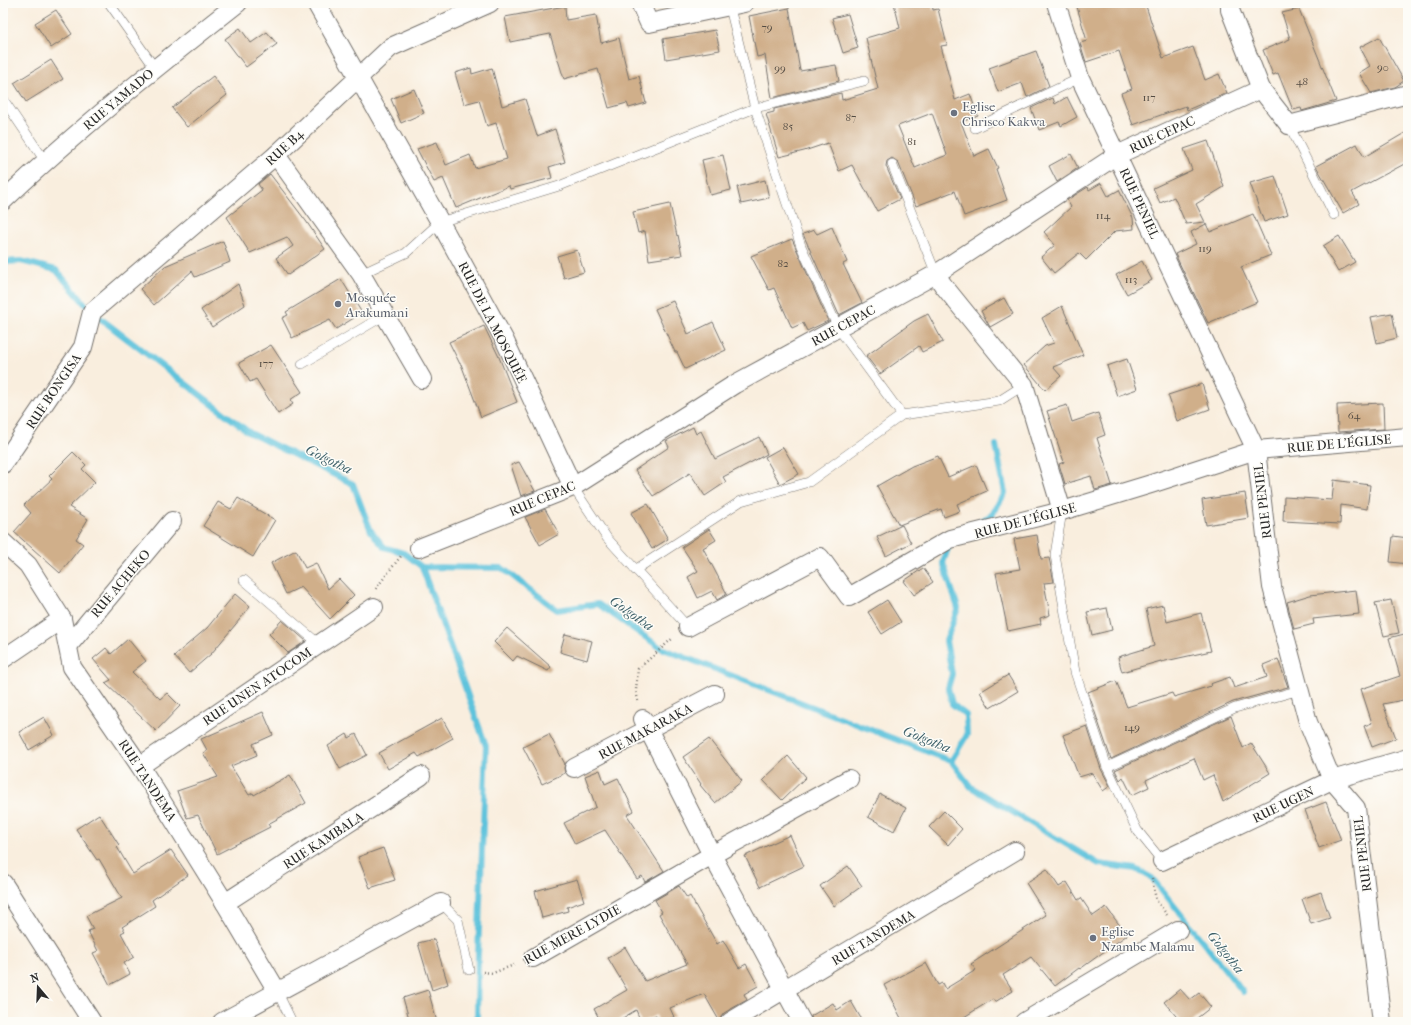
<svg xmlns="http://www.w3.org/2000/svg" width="1411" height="1025" font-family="'IM FELL French Canon',serif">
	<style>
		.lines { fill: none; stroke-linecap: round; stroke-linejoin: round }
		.stream { stroke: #5ec3dc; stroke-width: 6 }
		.building { fill: #d0af8a; fill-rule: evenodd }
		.lane-casing { stroke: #736f6a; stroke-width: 10 }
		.street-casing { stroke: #736f6a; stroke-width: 20 }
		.path { stroke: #736f6a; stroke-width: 2.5; stroke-dasharray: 1 3; stroke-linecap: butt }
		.lane { stroke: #fff; stroke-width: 9 }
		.street { stroke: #fff; stroke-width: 18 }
		.worship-dot { fill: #6b7280; stroke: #fdfcf7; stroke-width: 1.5 }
		.labels { text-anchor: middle; stroke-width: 3; stroke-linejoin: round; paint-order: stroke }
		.number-label { font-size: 11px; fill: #544c43 }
		.street-label { font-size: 13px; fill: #2b2b2b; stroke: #fdfcf7 }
		.worship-label { font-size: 13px; fill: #5b616d; stroke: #fdfcf7; text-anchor: start }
		.water-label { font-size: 14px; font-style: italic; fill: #3d6069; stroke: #fdfcf7 }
	</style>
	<rect width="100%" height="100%" fill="#fdfcf7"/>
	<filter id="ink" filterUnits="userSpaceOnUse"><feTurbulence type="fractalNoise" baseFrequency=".025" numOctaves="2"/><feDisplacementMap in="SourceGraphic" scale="8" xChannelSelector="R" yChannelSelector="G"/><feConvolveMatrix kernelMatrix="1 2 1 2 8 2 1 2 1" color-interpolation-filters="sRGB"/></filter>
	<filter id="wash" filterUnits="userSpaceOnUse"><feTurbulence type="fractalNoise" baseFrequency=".012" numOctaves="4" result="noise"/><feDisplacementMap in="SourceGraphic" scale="16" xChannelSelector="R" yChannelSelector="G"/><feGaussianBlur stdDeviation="0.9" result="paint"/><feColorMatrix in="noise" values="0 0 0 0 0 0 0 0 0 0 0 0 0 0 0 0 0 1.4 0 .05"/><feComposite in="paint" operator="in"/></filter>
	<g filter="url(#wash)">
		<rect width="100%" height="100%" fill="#f9eede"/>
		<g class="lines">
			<g class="stream">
				<polyline points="3,262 21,261 56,270 92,312 250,433 353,484 371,531 384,547 404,553 422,567 502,568 557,610 598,604 661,648 951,761 971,787 1099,864 1136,869 1152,878 1243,992"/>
				<polyline points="972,526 992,515 1005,493 996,445"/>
				<polyline points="949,545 943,563 958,608 946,641 952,674 948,688 952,704 966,715 967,735 951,761"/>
				<polyline points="422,567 486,746 478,955 477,1022"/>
			</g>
		</g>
		<g id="blocks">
			<g class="building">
				<path d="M 894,3 L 932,3 L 933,10 L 938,9 L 947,45 L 941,46 L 955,100 L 970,94 L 978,116 L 961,122 L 974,156 L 989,149 L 998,168 L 996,169 L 1007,200 L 964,216 L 955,191 L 916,206 L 898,162 L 892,158 L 887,161 L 886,166 L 900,199 L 877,211 L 852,165 L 839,171 L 828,143 L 804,151 L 779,157 L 766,114 L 774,112 L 774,109 L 841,93 L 842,100 L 878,89 L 866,38 L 900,28 ZM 932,113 L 947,155 L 915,168 L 898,126 Z"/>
				<polygon points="1088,3 1145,3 1163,58 1193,47 1205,80 1219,74 1227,93 1187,110 1186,106 1133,125 1121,93 1132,89 1119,51 1086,62 1080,43 1087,41 1077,7"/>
				<polygon points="565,6 566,20 596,15 601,43 619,38 629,79 639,76 646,103 629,108 627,103 609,108 598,69 564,79 550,34 510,42 505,17"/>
				<polygon points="789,8 800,71 836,65 839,81 772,98 765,55 757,57 749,16"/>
				<polygon points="1299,9 1336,101 1302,111 1301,108 1293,110 1278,73 1273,75 1263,50 1290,39 1282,13"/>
				<polygon points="56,10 72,34 51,48 35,23"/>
				<polygon points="848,14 858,48 843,53 832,18"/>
				<polygon points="240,28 251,43 267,32 277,44 246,67 225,39"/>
				<polygon points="715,30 720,50 666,59 663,39"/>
				<polygon points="1379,37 1404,81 1395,87 1371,93 1359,73 1370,66 1360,47"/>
				<polygon points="1036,51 1049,86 1027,97 1022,83 998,92 989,68"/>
				<polygon points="51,60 63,79 26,102 14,83"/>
				<polygon points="471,68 472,74 492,68 502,106 525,99 537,136 555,129 565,162 549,167 552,178 510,189 509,186 456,208 443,178 434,182 417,149 437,142 446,165 470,155 475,168 507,159 496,123 487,126 479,100 464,104 455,73"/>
				<polygon points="213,76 227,95 187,127 172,108"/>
				<polygon points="414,89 424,113 401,123 391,99"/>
				<polygon points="1067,97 1077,117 1061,126 1059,122 1039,130 1031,108 1053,98 1055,104"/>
				<polygon points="1408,131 1408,162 1352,192 1359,204 1343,213 1316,166 1357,144 1364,157"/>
				<polygon points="1208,141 1224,187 1196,204 1205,222 1186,224 1174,197 1160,203 1153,188 1192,170 1184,149"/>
				<polygon points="1071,154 1078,168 1057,182 1049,166"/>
				<polygon points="723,155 731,190 710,195 702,160"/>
				<polygon points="270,174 306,221 325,249 288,275 276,258 293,246 287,237 250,253 227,217 262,190 258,184"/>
				<polygon points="1275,176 1288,214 1264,222 1250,183"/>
				<polygon points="765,180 769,198 741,204 737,187"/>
				<polygon points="1101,183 1108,196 1119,190 1133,218 1134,229 1115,231 1086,260 1079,253 1054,273 1041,257 1055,245 1044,232 1071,207 1067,200 1088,187 1089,190"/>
				<polygon points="670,204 677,236 678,235 682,255 649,260 645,231 638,233 633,212"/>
				<polygon points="1253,214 1271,255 1241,267 1257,302 1208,323 1175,254 1196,244 1191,232 1206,224 1210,232"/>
				<polygon points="832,227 847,262 843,264 862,303 839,315 803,234 814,230 817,234"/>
				<polygon points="1339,236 1355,262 1338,272 1323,246"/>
				<polygon points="792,239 828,321 807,331 803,323 792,328 774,288 769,290 751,256"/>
				<polygon points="223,241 230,262 195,277 192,271 154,305 140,289 165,266"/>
				<polygon points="577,250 584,272 564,278 557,256"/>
				<polygon points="1142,261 1152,280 1127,294 1116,275"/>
				<polygon points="341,279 362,313 336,329 330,320 292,338 282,318 288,315 286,312"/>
				<polygon points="238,284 245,305 212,327 201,310"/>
				<polygon points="1004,298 1013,314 990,327 981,311"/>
				<polygon points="673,301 688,334 713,322 726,350 685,369 677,352 675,352 655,309"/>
				<polygon points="1062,306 1083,355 1053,367 1061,376 1045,390 1024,365 1045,346 1054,343 1042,318"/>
				<polygon points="1392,313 1397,338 1377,343 1371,317"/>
				<polygon points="928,314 943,342 922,352 919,346 880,374 866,356 914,321"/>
				<polygon points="484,326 499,357 517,402 481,417 461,364 460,364 449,342"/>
				<polygon points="271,345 302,392 290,400 293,404 278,414 256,379 250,382 239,363"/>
				<polygon points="1127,359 1137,389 1117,396 1107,366"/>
				<polygon points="1202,384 1210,409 1177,421 1168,395"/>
				<polygon points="1383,403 1384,429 1338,432 1337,405"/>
				<polygon points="1067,405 1072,422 1098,413 1105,435 1097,438 1112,485 1095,490 1091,476 1065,484 1059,464 1064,462 1047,411"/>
				<polygon points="693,427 696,434 701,431 715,459 759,437 767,454 723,477 726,482 705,496 690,473 653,496 635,470 669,447 666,441"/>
				<polygon points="783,447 799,474 780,484 765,457"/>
				<polygon points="73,452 86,465 82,469 95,482 69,507 88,519 76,539 83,544 60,573 14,532 31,513 24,505 52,479 49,476"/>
				<polygon points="938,456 948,477 976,465 987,491 957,504 960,511 944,517 941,509 899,525 877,486 912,466"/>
				<polygon points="519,462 535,491 521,496 511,465"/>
				<polygon points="1334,480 1370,485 1367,509 1341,505 1340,524 1283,521 1284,497 1332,500"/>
				<polygon points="1245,493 1249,518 1206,525 1202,500"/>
				<polygon points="238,498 275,520 253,557 203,526 218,502 231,509"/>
				<polygon points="648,504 668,539 652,549 631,513"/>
				<polygon points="545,509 559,534 540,545 525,517"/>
				<polygon points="902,525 911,543 886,556 877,537"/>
				<polygon points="709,529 716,540 703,548 727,594 717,600 712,591 698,598 688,577 698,571 682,547"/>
				<polygon points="1037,535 1041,559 1049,558 1054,582 1044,583 1050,615 1040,618 1041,624 1008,631 996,573 1020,569 1014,539"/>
				<polygon points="1393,536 1408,538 1408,564 1390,562"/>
				<polygon points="296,550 305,568 316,563 328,589 339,579 354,595 330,619 301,587 286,594 271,563"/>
				<polygon points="923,568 933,582 914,595 904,581"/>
				<polygon points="1356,590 1359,614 1313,619 1314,624 1294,629 1287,602 1310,595"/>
				<polygon points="235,594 250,607 211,654 189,673 174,656 207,628"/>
				<polygon points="887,600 901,622 882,634 868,612"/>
				<polygon points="1391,600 1399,633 1384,636 1375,603"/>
				<polygon points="1163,605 1167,622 1201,613 1211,651 1161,662 1161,661 1122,672 1118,657 1154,646 1146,609"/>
				<polygon points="1107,608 1112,630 1092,635 1087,612"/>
				<polygon points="282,620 306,641 288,653 269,634"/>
				<polygon points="507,628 551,667 548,671 517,656 513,661 494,642"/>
				<polygon points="1408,633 1408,699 1383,704 1396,738 1372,747 1364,726 1372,723 1361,689 1400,676 1389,638"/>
				<polygon points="565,634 592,641 587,660 560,652"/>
				<polygon points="128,639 146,661 132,672 160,699 167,693 180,706 156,731 105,683 111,680 93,659 106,648 111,654"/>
				<polygon points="1278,659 1288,687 1233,702 1111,759 1088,692 1116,681 1127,707 1172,693 1174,697 1211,686 1210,684 1230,677 1234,688 1267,677 1263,665"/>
				<polygon points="1008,675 1018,691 990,708 980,692"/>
				<polygon points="263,712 273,735 253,744 257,755 231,766 249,795 253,793 254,795 290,775 306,803 268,824 270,827 217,854 198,815 187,818 177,791 218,777 203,753 207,750 201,739"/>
				<polygon points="1231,716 1243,748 1251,743 1270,773 1223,802 1213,775 1203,780 1194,758 1146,780 1149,787 1132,795 1123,777 1120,780 1115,770"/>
				<polygon points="44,717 54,735 29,750 19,732"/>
				<polygon points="442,718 453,738 419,757 416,753 388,769 379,753"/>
				<polygon points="1087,726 1101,769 1110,786 1103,791 1092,773 1079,777 1063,735"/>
				<polygon points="347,734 349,738 356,734 367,755 340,769 328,746"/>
				<polygon points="549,734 565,764 564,768 565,773 542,784 523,747"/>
				<polygon points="709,739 742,781 715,803 700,785 701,784 683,757"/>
				<polygon points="788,756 806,777 782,800 763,780"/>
				<polygon points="600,770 605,784 618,778 634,811 627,815 664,871 645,882 642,876 637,879 605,830 575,844 564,823 596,807 585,776"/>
				<polygon points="880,794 906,808 894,831 868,817"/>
				<polygon points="1326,802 1341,840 1319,848 1305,810"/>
				<polygon points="944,811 962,829 948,845 929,827"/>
				<polygon points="99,814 119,845 117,847 133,874 171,850 188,875 152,900 155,906 122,927 125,931 121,933 134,957 124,963 130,974 110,985 93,953 98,951 88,931 93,929 86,916 122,898 99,859 97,860 76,829"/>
				<polygon points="790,835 804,866 760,887 745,856"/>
				<polygon points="383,848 395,880 370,888 358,857"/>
				<polygon points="848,866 862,886 834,906 820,886"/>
				<polygon points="1047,869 1059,887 1067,882 1078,900 1081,898 1093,916 1106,907 1127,935 1080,969 1079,968 1055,986 1031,957 1003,975 1013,991 995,1002 993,999 956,1022 903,1022 884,985 926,963 938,985 942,983 945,989 976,970 971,964 1046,915 1026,883"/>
				<polygon points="577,879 584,901 567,907 568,911 542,918 535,891"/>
				<polygon points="679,886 687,898 690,896 717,944 723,940 739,968 746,964 758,986 744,994 747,1000 724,1013 721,1017 720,1022 704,994 670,1008 674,1017 661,1022 659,1022 656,1015 641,1022 636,1010 616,1022 601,1022 594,1009 627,990 608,958 625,947 645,981 687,964 659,914 662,912 655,900"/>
				<polygon points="1321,892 1330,918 1311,924 1302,899"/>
				<polygon points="434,939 448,984 432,990 418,943"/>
				<polygon points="1180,989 1190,1000 1199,993 1211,1007 1192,1022 1181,1022 1164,1002"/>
				<polygon points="428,990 437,1022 410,1022 403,998"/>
				<polygon points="851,1001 863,1022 812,1022 811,1016 833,1003 837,1010"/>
			</g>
		</g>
	</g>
	<g filter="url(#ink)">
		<use href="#blocks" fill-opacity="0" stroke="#736f6a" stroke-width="1"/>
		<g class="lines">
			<g class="lane-casing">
				<g id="lane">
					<polyline points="109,3 155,68"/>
					<polyline points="729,4 755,108 801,246 838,328 902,415"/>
					<polyline points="3,99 45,161"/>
					<polyline points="1289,125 1334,215"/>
					<polyline points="975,128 1080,78"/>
					<polyline points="892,164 936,274"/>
					<polyline points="361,274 406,253 440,222 559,186 755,108 864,81"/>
					<polyline points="302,364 385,315"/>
					<polyline points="573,487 607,538 688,627"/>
					<polyline points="1062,511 1055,555 1075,672 1107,767 1137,830 1162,861"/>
					<polyline points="635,570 741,501 809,482 902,415 999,401 1024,385"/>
					<polyline points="244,580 319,644"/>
					<polyline points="1107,767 1235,708 1300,690"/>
					<polyline points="441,903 458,920 469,970"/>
					<polyline points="277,991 292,1022"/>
				</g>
			</g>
			<g class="street-casing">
				<g id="street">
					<polyline points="316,3 440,222 504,339 573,487"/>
					<polyline points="640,3 649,23 744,3"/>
					<polyline points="1056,3 1080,78 1256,450 1272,587 1308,722 1332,780 1356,808 1382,1022"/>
					<polyline points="1230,3 1230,10 1261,89 1289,125 1408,94"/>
					<polyline points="276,155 361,274 422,379"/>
					<path d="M 3,201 C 77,130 158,66 238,3"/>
					<polyline points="936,274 943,285 1024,385 1062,511"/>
					<polyline points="3,464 83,347 92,312 276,155 391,47 490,3"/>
					<polyline points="3,542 28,565 62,619 72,667 140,766 225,903 277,991"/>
					<polyline points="419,548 573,487 735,384 936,274 1117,155 1261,89"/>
					<polyline points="688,627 820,557 849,597 950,539 1062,511 1151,484 1256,450 1408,437"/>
					<polyline points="68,646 172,521"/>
					<polyline points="3,659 62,619"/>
					<polyline points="643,719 712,855 802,1022"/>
					<polyline points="140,766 374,607"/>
					<polyline points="574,768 715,694"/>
					<polyline points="1162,861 1332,780 1408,758"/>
					<polyline points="3,883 92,1022"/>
					<polyline points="225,903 421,776"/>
					<polyline points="533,958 712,855 849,779"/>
					<polyline points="222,1022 441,903"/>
					<polyline points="730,1022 1015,851"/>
					<polyline points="1024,1022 1178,930"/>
				</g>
			</g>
			<g class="path">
				<polyline points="376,589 377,587 401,556"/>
				<polyline points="638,701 636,690 638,669 673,638"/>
				<polyline points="1152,878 1156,900 1167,915"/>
				<polyline points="483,972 493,973 514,965"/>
			</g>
			<use href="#lane" class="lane"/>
			<use href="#street" class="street"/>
		</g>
	</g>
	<g class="worship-dot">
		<circle cx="954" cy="113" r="4"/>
		<circle cx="338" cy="304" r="4"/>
		<circle cx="1093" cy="938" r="4"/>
	</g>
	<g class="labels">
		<g class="number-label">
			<text x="767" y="31">79</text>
			<text x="1383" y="71">90</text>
			<text x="780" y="72">99</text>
			<text x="1302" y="85">48</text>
			<text x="1149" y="101">117</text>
			<text x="851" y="121">87</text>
			<text x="788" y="130">85</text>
			<text x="912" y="145">81</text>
			<text x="1103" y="219">114</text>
			<text x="1205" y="252">119</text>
			<text x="783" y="267">82</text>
			<text x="1131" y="283">113</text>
			<text x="266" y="367">177</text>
			<text x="1354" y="419">64</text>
			<text x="1132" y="731">149</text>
		</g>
		<g class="street-label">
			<text transform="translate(118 99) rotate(-40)" y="5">RUE YAMADO</text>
			<text transform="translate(1162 134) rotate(-25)" y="5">RUE CEPAC</text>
			<text transform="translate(284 147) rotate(-43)" y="5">RUE B4</text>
			<text transform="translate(1140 203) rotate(65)" y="5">RUE PENIEL</text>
			<text transform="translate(493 322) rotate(63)" y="5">RUE DE LA MOSQUÉE</text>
			<text transform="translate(843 325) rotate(-29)" y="5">RUE CEPAC</text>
			<text transform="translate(53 391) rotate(-56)" y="5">RUE BONGISA</text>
			<text transform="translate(1339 443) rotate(-5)" y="5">RUE DE L'ÉGLISE</text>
			<text transform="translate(542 498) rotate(-23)" y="5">RUE CEPAC</text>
			<text transform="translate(1262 501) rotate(-97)" y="5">RUE PENIEL</text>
			<text transform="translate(1025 520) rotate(-15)" y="5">RUE DE L'ÉGLISE</text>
			<text transform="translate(120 583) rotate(-50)" y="5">RUE ACHEKO</text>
			<text transform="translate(257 686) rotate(-34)" y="5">RUE UNEN ATOCOM</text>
			<text transform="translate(645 731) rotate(-28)" y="5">RUE MAKARAKA</text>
			<text transform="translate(148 780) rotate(57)" y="5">RUE TANDEMA</text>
			<text transform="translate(1283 804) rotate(-26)" y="5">RUE UGEN</text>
			<text transform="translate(323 840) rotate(-33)" y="5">RUE KAMBALA</text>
			<text transform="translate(1362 854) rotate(-97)" y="5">RUE PENIEL</text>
			<text transform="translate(572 934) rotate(-29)" y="5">RUE MERE LYDIE</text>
			<text transform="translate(873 937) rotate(-31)" y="5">RUE TANDEMA</text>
		</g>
		<g class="worship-label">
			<text x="962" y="111">Eglise<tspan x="962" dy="15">Chrisco Kakwa</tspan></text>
			<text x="346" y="302">Mosquée<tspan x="346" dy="15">Arakumani</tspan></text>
			<text x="1101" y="936">Eglise<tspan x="1101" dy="15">Nzambe Malamu</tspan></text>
		</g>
		<g class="water-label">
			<text transform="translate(329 459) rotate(26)" y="5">Golgotha</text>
			<text transform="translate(632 613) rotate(35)" y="5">Golgotha</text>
			<text transform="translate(927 739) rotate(22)" y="5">Golgotha</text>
			<text transform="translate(1226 952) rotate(52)" y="5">Golgotha</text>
		</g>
	</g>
	<rect width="1411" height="1025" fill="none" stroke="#fdfcf7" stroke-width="16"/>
	<g transform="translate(38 987) rotate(341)" stroke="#fdfcf7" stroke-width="3" paint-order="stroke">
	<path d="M0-3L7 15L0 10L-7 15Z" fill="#2b2b2b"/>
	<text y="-6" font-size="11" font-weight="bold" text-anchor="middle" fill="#2b2b2b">N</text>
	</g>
</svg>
